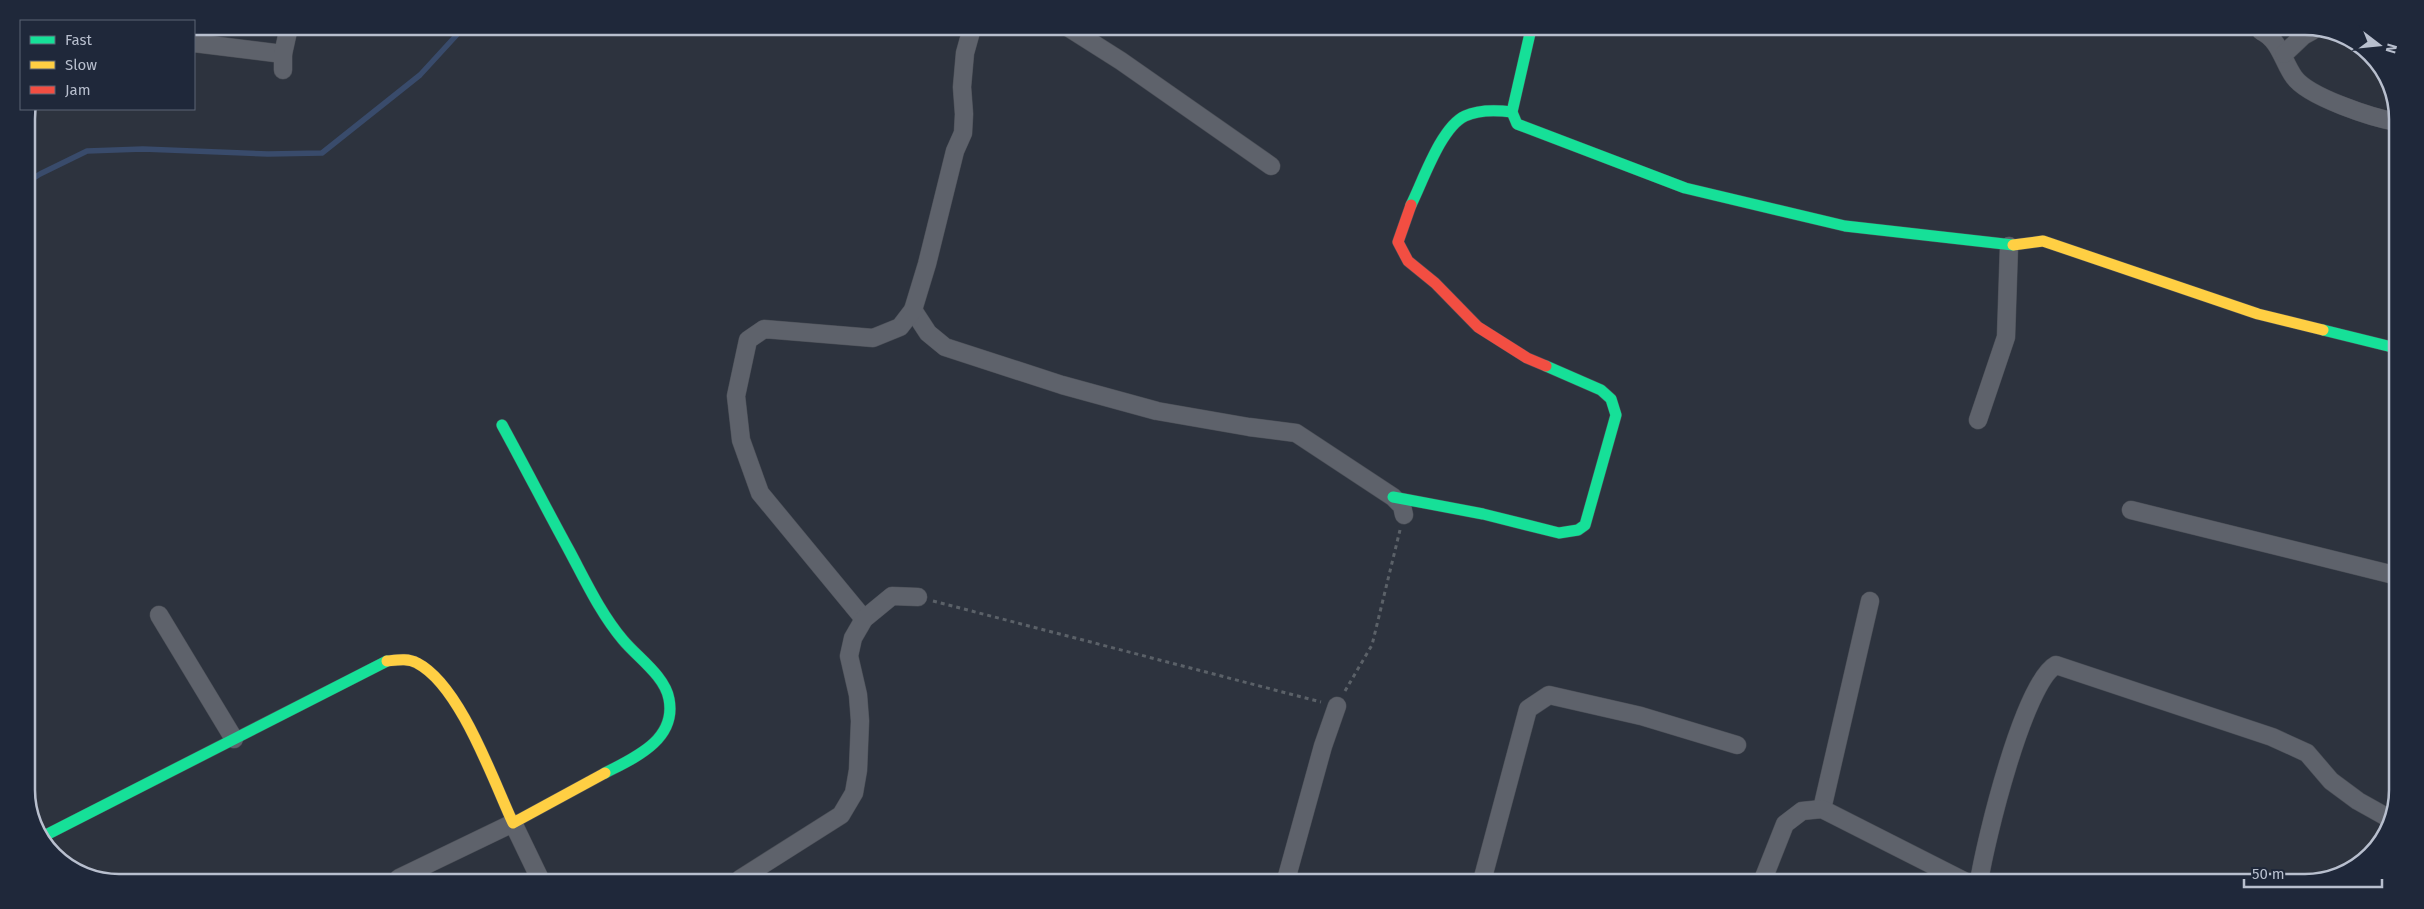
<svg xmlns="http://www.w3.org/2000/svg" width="2424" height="909" font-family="'Fira Sans',sans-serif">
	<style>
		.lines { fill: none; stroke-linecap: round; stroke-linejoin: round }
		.stream { stroke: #394b6b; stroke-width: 5.5 }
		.street-casing { stroke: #4a4e56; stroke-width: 19 }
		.fast-casing { stroke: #4a4e56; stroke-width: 12 }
		.slow-casing { stroke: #4a4e56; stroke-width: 12 }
		.jam-casing { stroke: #4a4e56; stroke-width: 12 }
		.path { stroke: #5b6168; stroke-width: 3; stroke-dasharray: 4 4; stroke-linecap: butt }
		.street { stroke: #5e626b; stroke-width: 18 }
		.fast { stroke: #16e098; stroke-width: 11 }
		.slow { stroke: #ffcf43; stroke-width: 11 }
		.jam { stroke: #f24e42; stroke-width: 11 }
		.rim { fill: none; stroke: #b8bfce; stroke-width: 2.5 }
	</style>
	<rect width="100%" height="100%" fill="#2d333e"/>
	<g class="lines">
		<polyline class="stream" points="26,183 40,174 87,151 143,149 268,154 322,153 420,75 464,27"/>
		<g class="street-casing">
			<g id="street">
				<polyline points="1069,28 1121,61 1271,166"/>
				<path d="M 2261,31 C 2280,40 2283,62 2294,77 C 2308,97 2373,118 2397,122"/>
				<polyline points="194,43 283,54"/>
				<polyline points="2284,54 2303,36 2312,31"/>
				<polyline points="283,70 283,54 289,27"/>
				<polyline points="913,310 928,333 945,347 1062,385 1157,411 1249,427 1296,433 1393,497 1402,506 1404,515"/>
				<polyline points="1978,420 2006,337 2009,246"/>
				<polyline points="2131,510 2394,575"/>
				<polyline points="159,615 234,739"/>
				<polyline points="864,619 760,493 741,440 736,396 748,340 764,329 873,338 900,327 913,310 927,264 955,151 963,133 964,114 962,87 965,53 972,28"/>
				<polyline points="1822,809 1870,601"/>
				<polyline points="399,878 513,823 540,879"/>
				<polyline points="740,879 841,815 854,793 858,770 860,721 858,695 849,656 853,638 864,619 892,596 918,597"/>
				<polyline points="1286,880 1323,746 1337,706"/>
				<polyline points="1482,881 1528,709 1549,695 1641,716 1737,745"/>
				<polyline points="1762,882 1785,824 1802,811 1822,809 1966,882"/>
				<path d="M 1979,882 C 1985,842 2024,682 2056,665 L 2272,737 L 2307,753 L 2331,781 L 2358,801 L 2392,820"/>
			</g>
		</g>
		<g class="fast-casing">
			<g id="fast">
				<polyline points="1531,29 1512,112 1517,124 1685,188 1845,226 2013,245"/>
				<path d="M 1411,205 C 1423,181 1441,127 1465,116 C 1480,109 1497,110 1512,112"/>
				<polyline points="2323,330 2396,348"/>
				<path d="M 502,425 C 525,467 547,510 570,552 C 586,582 601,614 623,640 C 637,657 665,676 669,699 C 677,740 634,758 605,773"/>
				<polyline points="1393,497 1483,514 1559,533 1578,530 1585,525 1616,415 1611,399 1601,390 1546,366"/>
				<polyline points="42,837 387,661"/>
			</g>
		</g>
		<g class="slow-casing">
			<g id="slow">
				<polyline points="2013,245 2043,241 2258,314 2323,330"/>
				<path d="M 387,661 C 397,660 408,658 417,663 C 460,685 493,780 513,823 L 605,773"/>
			</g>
		</g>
		<g class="jam-casing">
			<polyline id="jam" points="1411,205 1398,242 1408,261 1435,283 1478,327 1527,358 1546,366"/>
		</g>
		<g class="path">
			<polyline points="933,601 1321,702"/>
			<polyline points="1345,691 1372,645 1400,530"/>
		</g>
		<use href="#street" class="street"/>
		<use href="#fast" class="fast"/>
		<use href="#slow" class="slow"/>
		<use href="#jam" class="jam"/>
	</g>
	<path d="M0 0H2424V909H0ZM119 35H2305A84 84 0 0 1 2389 119V790A84 84 0 0 1 2305 874H119A84 84 0 0 1 35 790V119A84 84 0 0 1 119 35Z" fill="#1f283a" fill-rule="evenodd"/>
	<path class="rim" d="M119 35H2305A84 84 0 0 1 2389 119V790A84 84 0 0 1 2305 874H119A84 84 0 0 1 35 790V119A84 84 0 0 1 119 35Z"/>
	<rect x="20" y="20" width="175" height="90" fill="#1f283a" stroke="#5c6475"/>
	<rect x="30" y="36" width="25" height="8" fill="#16e098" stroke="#5c6475"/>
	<text x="65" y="45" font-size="15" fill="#b8bfce">Fast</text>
	<rect x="30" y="61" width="25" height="8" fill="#ffcf43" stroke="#5c6475"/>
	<text x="65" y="70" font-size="15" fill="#b8bfce">Slow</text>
	<rect x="30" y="86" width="25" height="8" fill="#f24e42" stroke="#5c6475"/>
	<text x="65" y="95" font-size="15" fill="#b8bfce">Jam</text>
	<g transform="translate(2379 45) rotate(106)" stroke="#1f283a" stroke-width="4" paint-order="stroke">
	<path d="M0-4L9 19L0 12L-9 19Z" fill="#b8bfce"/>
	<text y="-8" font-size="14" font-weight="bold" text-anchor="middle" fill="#b8bfce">N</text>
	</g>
	<path d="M2244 879v8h138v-8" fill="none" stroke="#b8bfce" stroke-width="2.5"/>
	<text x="2252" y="879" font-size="15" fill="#b8bfce" stroke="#1f283a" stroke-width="4" paint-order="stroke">50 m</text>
</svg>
